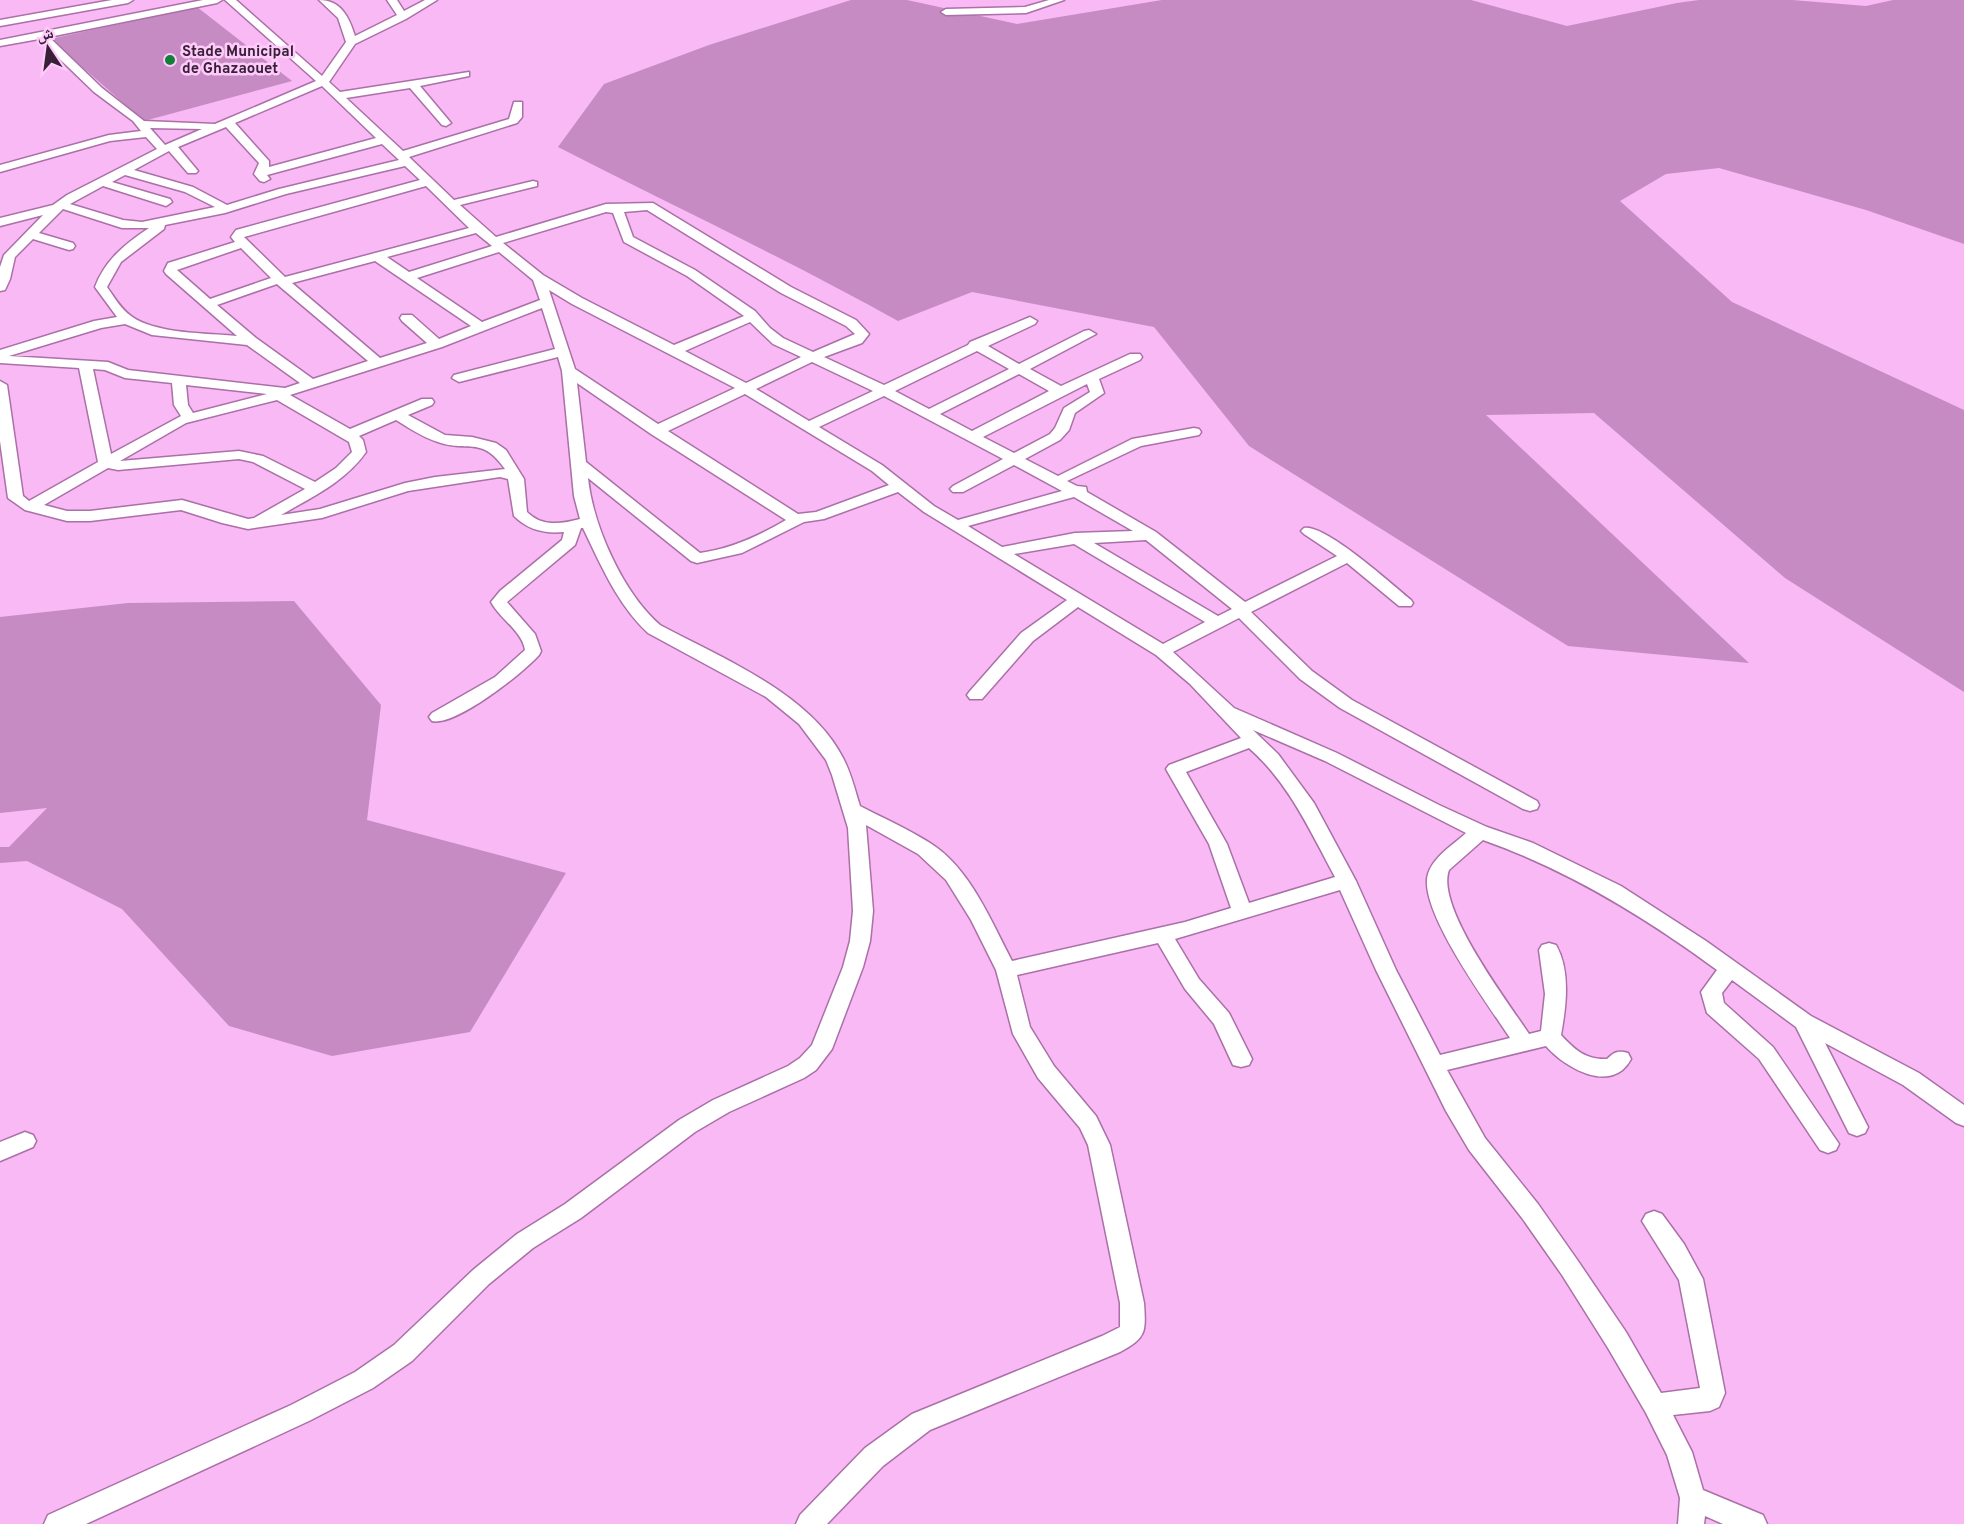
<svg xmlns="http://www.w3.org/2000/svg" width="1964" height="1524" font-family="Overpass,'Noto Naskh Arabic',sans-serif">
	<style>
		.green { fill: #c58bc2 }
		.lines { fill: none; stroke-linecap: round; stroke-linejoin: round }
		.minor-casing { stroke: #aa70a7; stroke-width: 3 }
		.minor { fill: #fff; fill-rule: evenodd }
		.poi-dot { fill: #108036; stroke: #fecbfb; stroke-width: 2 }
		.labels { text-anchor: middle; stroke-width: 5; stroke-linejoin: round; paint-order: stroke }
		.far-poi-label { font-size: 15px; font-weight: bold; fill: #371f36; stroke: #fecbfb; text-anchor: start }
	</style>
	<rect width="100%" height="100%" fill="#f8b9f4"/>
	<g class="green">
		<path d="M 851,0 L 907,0 L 1017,24 L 1162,0 L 1471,0 L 1567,26 L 1677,3 L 1699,0 L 1792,0 L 1866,6 L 1893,0 L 1964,0 L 1964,244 L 1866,210 L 1719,168 L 1666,174 L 1620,201 L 1732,302 L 1964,410 L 1964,692 L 1785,578 L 1594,413 L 1486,415 L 1749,663 L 1568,646 L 1249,446 L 1154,327 L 972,292 L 898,321 C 787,259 671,205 558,147 L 604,84 L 709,45 Z"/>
		<polygon points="197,7 292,81 144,121 50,39"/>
		<polygon points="294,601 381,705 367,820 566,873 470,1032 332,1056 229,1026 122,909 27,861 0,863 0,847 9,847 47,808 0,813 0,617 128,603"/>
	</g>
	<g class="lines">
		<g class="minor-casing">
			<g id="minor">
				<polygon points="112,0 133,0 128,3 0,26 0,20"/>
				<path d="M 203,0 L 222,0 L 217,3 L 49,37 L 102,88 L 144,121 L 215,124 L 316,81 L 225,0 L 236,0 L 322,76 L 346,42 L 338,18 L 319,0 C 341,0 349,17 355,36 L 397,15 L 387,0 L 397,0 L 404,11 L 425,0 L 437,0 L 406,19 L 355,44 L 329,82 L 340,92 L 469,72 L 469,76 L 420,86 L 451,123 L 446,126 L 442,125 L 410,88 L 346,98 L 403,151 L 509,119 L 514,102 L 522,102 L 522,117 L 517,123 L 409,157 L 454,200 L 533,181 L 537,182 L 537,186 L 460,205 L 496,237 L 606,204 L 653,203 L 791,287 L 856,320 L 869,334 L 862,343 L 824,357 L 884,385 L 968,345 L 970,342 L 1030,317 L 1037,321 L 1035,324 L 988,346 L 1019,364 L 1084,331 L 1089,330 L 1096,334 L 1030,369 L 1061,386 L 1130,354 L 1140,354 L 1142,357 L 1140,360 L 1099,379 L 1104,393 L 1075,413 L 1069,430 L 1060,440 L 1025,459 L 1058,476 L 1132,439 L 1194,428 L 1199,429 L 1201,432 L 1199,435 L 1141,446 L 1067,481 L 1077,486 L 1086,487 L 1087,492 L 1156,532 L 1245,602 L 1337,556 L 1304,534 L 1301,531 L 1304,528 C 1324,523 1393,585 1411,600 L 1413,603 L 1411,606 L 1399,606 L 1347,563 L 1251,612 L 1312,671 L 1352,700 L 1537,801 L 1539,805 L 1537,809 L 1530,811 L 1523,809 L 1340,708 L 1300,679 L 1239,618 L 1173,652 L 1234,708 L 1337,753 L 1439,805 L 1487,827 L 1533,843 L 1621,886 L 1706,941 L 1811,1016 L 1919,1073 L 1964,1105 L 1964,1126 L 1956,1123 L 1903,1085 L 1825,1043 L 1868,1127 L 1865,1133 L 1857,1136 L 1849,1133 L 1796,1027 L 1732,980 L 1722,993 L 1724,1003 L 1773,1047 L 1839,1144 L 1836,1150 L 1828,1153 L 1820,1150 L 1759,1059 L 1707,1013 L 1701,992 L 1717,970 C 1645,917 1568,870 1483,840 L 1449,870 C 1435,907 1508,1002 1529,1034 L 1541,1031 L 1545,994 L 1539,950 L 1542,945 L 1549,943 L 1556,945 C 1571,971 1566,1007 1561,1035 C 1575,1050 1586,1060 1607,1059 C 1614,1052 1618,1050 1628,1053 L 1631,1059 C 1612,1095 1565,1068 1546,1046 L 1447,1070 L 1485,1138 L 1538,1204 L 1578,1261 L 1626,1332 L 1661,1393 L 1700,1388 L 1679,1280 L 1642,1221 L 1646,1214 L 1654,1211 L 1662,1214 L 1684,1244 L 1703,1279 L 1725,1393 L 1719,1407 L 1710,1411 L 1673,1415 L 1692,1452 L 1703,1490 L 1763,1515 L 1767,1524 L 1723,1524 L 1705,1516 L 1704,1524 L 1678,1524 L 1680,1498 L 1667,1455 L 1646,1413 L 1608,1348 L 1562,1275 L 1522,1218 L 1469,1150 L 1446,1111 L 1376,970 L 1340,890 L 1175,939 L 1199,979 L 1229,1013 L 1252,1059 L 1249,1065 L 1241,1067 L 1233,1065 L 1214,1024 L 1185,989 L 1158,943 L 1017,975 L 1030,1027 L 1054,1066 L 1096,1116 L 1110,1145 L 1144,1303 C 1146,1333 1146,1338 1120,1352 L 930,1430 L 883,1466 L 827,1524 L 796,1524 L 800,1515 L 865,1448 L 912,1414 L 1102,1336 L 1120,1327 L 1120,1303 L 1088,1145 L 1080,1128 L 1038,1078 L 1013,1034 L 996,970 L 971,920 L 946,880 L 918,854 L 866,825 L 873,911 L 870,941 L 863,967 L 832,1049 L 816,1070 L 804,1078 L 729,1112 L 695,1132 L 581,1218 L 533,1248 L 489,1284 L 412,1361 L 373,1388 L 309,1421 L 86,1524 L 44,1524 L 48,1515 L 291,1405 L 355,1372 L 394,1345 L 473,1270 L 517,1234 L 565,1204 L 679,1120 L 713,1100 L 788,1066 L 800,1058 L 812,1045 L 843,967 L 850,941 L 853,911 L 848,828 L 832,775 L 826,760 L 799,724 L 766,697 L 648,633 C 617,604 601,565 583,528 L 581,528 L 575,545 L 507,602 L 535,634 L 541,651 L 539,655 C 523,673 455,727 432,721 L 429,717 L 432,713 L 495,677 L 525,650 C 522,631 500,619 491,602 L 500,591 L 562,540 L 564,532 C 545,534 528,530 514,516 L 508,479 L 500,477 L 408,491 L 322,518 L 248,529 L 222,523 L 181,510 L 90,521 L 67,521 L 25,510 L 8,498 L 0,441 L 0,381 L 7,385 L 23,496 L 29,501 L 98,462 L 79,368 L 0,363 L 0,350 L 94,321 L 117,317 L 95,287 C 105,260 125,244 149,228 L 122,228 L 63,209 L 39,233 L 73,243 L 75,246 L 73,249 L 69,250 L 33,239 L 15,257 L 10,279 L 5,290 L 0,291 L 0,267 L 4,255 L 43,215 L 0,226 L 0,218 L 53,205 L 67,195 L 157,149 L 146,137 L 110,141 L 0,172 L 0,165 L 109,135 L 141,131 L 133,121 L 94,92 L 39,39 L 0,46 L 0,40 ZM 322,86 L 376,138 L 269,167 L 269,161 L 235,123 ZM 226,127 L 259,163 L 254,174 L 260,181 L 264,182 L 270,179 L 267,175 L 382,144 L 399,160 L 279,189 L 227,205 L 193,187 L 134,170 L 169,151 L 188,173 L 196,173 L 198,171 L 178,147 ZM 150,128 L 202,129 L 165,145 ZM 405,166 L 420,180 L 236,230 L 231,237 L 235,242 L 168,263 L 164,271 L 166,274 L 237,336 C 207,333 155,334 131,316 C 121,309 114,297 107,287 L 121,262 L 164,229 L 165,225 L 225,213 L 286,194 ZM 125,175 L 185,192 L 215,207 L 142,222 L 123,220 L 70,204 L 103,186 L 166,206 L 172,202 L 170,199 L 112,182 ZM 426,186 L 469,228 L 285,277 L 244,237 ZM 647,210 L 781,293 L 846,326 L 855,334 L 813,352 L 783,338 L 770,328 L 755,311 L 695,270 L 633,237 L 624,212 ZM 606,212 L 613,213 L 624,242 L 687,276 L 744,316 L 674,345 L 582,298 L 543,275 L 503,243 ZM 476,233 L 492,246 L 409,272 L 387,257 ZM 241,248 L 271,278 L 210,299 L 177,270 ZM 499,252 L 533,280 L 540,300 L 482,322 L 417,278 ZM 375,261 L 471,326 L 439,339 L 412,315 L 402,315 L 400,318 L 402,321 L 427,343 L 380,358 L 292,283 ZM 277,284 L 278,285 L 368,361 L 313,379 L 256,338 L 217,305 ZM 549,290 L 572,304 L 735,388 L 658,424 L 575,369 ZM 542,308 L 555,349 L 454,375 L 452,378 L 459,382 L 558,357 L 562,371 L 574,496 L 580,519 C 561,524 542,527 527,512 L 524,479 L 506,450 L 496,443 L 472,437 L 445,435 L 408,415 L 432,405 L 434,402 L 432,399 L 422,399 L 350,429 L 290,395 L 442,347 ZM 750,322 L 773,344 L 801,357 L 746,383 L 685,351 ZM 125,324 L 152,335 L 247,345 L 300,383 L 285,388 L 128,370 L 108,362 L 9,356 L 101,328 ZM 977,351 L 1009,369 L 929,409 L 895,391 ZM 812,362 L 873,391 L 809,421 L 756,389 ZM 93,369 L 105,370 L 125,378 L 172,383 L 174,405 L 181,416 L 111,454 ZM 1019,374 L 1049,391 L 972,431 L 940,414 ZM 577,383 L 651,434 L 786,520 C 759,536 731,549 700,553 L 586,462 ZM 1087,384 L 1090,392 L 1064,408 L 1055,428 L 1050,434 L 1014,453 L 983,437 ZM 186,385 L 267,394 L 193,413 L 188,405 ZM 745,394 L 872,471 L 889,485 L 816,512 L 798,514 L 668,431 ZM 884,396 L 1003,459 L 953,486 L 950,489 L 953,492 L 963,492 L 1014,465 L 1062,491 L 958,520 L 934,506 L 882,465 L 819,427 ZM 277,400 L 349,442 L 352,452 L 336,468 L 315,482 L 263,456 L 239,451 L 120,461 L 186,423 ZM 396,420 C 409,428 424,438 438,442 C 469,453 481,435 505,469 L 435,477 L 405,483 L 320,509 L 281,515 C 312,497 345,482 366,452 L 363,440 L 359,436 ZM 239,459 L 253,462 L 305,489 L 254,518 L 248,519 L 182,500 L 90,511 L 67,511 L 44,505 L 108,468 L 118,470 ZM 588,478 L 691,561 L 697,563 L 742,553 L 804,522 L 824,519 L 898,492 L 924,512 L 1067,600 L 1021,633 L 970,691 L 967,695 L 970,699 L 982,699 L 1033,641 L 1078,607 L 1156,655 L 1190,684 L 1241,738 L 1169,765 L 1166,769 L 1209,844 L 1231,908 L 1185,922 L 1012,961 C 991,921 970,868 930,843 C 908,829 883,818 860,806 C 855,790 851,773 843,758 C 810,693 721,658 660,625 C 623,593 593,526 588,478 ZM 1074,497 L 1133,531 L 1075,533 L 1002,547 L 968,526 ZM 1146,540 L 1232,609 L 1218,616 L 1094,543 ZM 1074,544 L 1205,622 L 1163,644 L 1014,554 ZM 1253,730 L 1325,761 L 1466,833 C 1453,845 1434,856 1428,874 C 1417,909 1490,1007 1510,1038 L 1440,1055 L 1396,970 L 1356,881 L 1314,803 L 1278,754 ZM 1249,748 C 1289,783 1310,831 1335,877 L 1249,903 L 1227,844 L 1186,772 Z"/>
				<polygon points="1049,0 1064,0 1026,13 946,15 941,12 946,9 1025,7"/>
				<polygon points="25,1132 33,1135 36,1141 33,1147 0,1161 0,1142"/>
			</g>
		</g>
		<use href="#minor" class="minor"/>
	</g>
	<circle class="poi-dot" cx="170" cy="60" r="6"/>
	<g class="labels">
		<g class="far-poi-label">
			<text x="182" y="56">Stade Municipal<tspan x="182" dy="17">de Ghazaouet</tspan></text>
		</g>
	</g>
	<g transform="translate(48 48) rotate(347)" stroke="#fecbfb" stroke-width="4.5" paint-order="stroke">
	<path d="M0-4.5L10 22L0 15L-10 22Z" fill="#371f36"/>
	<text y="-9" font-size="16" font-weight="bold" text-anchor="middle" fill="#371f36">ش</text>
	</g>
</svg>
